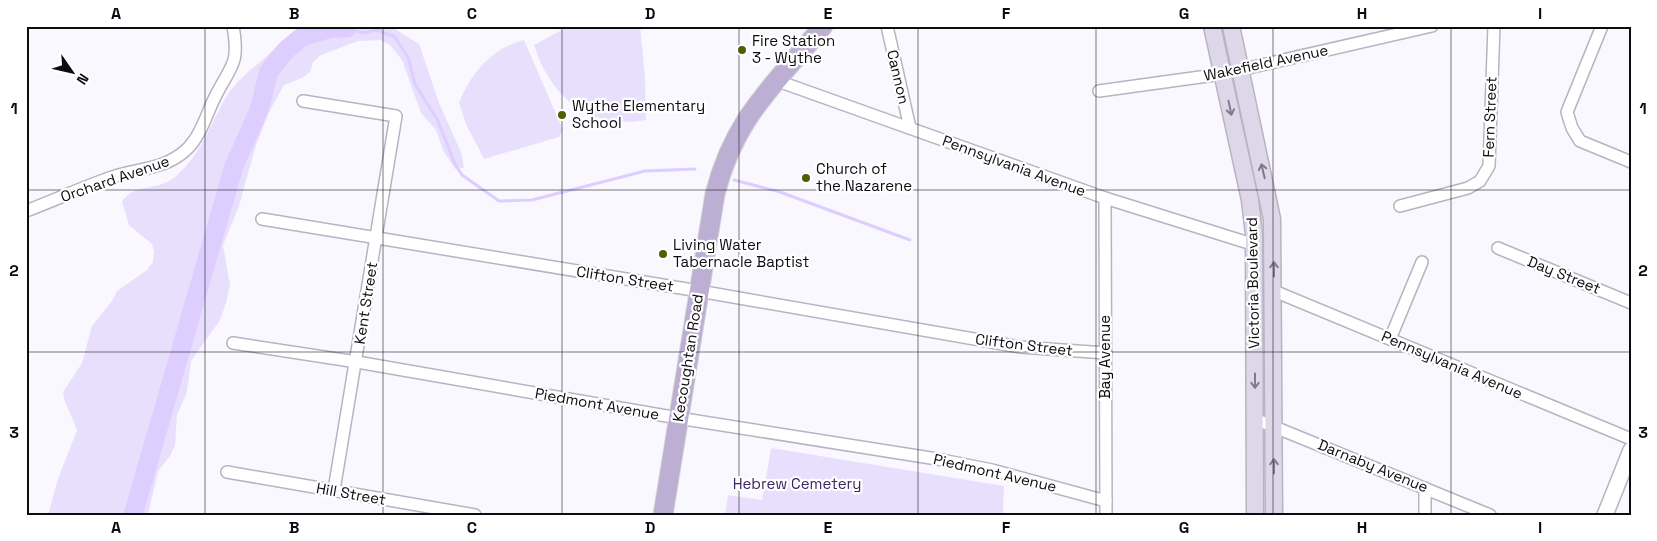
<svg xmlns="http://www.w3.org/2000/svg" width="1657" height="541" font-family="'Space Grotesk',sans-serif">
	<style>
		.green { fill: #e8dffd }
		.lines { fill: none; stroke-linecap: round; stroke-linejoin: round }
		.stream { stroke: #decdff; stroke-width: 3 }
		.river { stroke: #decdff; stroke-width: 19 }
		.minor-casing { stroke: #b8b3c2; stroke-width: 14 }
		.tertiary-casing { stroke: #b8b3c2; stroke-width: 18 }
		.secondary-casing { stroke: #b8b3c2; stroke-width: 19 }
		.primary-casing { stroke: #d3d3d4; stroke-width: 21 }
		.minor { stroke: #fff; stroke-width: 11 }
		.tertiary { stroke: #fff; stroke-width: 15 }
		.secondary { stroke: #ded7ea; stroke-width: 16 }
		.primary { stroke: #bdafd4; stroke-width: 19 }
		.oneway { stroke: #807b88 }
		.grid { fill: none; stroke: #0c0b10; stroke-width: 1; stroke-opacity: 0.55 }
		.poi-dot { fill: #4d5f03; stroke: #fff; stroke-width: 2 }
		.labels { text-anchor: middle; stroke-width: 4.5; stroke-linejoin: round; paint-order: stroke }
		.poi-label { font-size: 15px; fill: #0c0b10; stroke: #fff; text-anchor: start }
		.street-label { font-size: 15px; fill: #0c0b10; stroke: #fff }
		.park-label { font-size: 15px; fill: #3d255f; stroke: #fff }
		.neatline { fill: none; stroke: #0c0b10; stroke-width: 2 }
		.grid-label { font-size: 16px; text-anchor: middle; font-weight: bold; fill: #0c0b10 }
	</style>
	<rect width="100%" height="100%" fill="#faf8ff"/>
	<g class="green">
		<path d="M 302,26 L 390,26 L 419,44 L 439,103 L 461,152 L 464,168 L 455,169 L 443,150 L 436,130 L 421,113 L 402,60 L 390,45 L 380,40 L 358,41 L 321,55 L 313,62 L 310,72 L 302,78 L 284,85 L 269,112 L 255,148 L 239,206 L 223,245 L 230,285 L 226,303 L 220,320 L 191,361 L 187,392 L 177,415 L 175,445 L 170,456 L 158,471 L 148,515 L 48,515 L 58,479 L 77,430 L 64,399 L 63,392 L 82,363 L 92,326 L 112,301 L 117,291 L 147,270 L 153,262 L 154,252 L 152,244 L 129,225 L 122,202 C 133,183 159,191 175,177 C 201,155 210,125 226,97 C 237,80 252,69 267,56 C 278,45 288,35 302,26 Z"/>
		<path d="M 569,26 L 640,26 L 645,77 L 646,120 C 589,130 550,97 534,45 Z"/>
		<path d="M 524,40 L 563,130 L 559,137 L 484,159 L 466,124 L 459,103 C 471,73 492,48 524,40 Z"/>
		<polygon points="771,448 1004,486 1003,515 725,515 728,495 762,500"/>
	</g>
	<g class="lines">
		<g class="stream">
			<polyline points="347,28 363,33 377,30 395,37 408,57 415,84 438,121 455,164 462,175 499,201 532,200 645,171 695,169"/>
			<polyline points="734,180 780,192 910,240"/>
		</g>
		<polyline class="river" points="133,515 234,166 259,110 269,71 287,49 302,37 332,28 347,28"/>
		<g class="minor-casing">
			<g id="minor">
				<polyline points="887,26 910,128"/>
				<polyline points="1602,26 1567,112 1572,128 1580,141 1631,162"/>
				<polyline points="775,80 1105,198 1255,245"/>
				<polyline points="1099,91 1222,74 1432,26"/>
				<polyline points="303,101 396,116 334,490"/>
				<polyline points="1105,198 1106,515"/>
				<polyline points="1400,206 1468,188 1480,181 1489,166 1494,26"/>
				<path d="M 26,211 C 55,200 83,187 112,177 C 138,168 164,170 186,150 C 201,136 206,115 215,97 C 231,65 240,65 233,26"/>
				<polyline points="262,219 699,291 1020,347 1106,353"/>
				<polyline points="1498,248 1631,303"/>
				<polyline points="1274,291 1631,439"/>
				<polyline points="1390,339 1422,262"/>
				<polyline points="233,343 357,362 678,418 937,459 992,470 1106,501"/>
				<polyline points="1255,419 1490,515"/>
				<polyline points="227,472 475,515"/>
				<polyline points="1425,488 1425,515"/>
			</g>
		</g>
		<g class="tertiary-casing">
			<polyline id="tertiary" points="1605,515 1631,450"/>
		</g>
		<g class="secondary-casing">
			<g id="secondary">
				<polyline points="1212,26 1250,200 1254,234 1255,515"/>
				<polyline points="1231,26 1272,219 1274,515"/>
			</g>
		</g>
		<g class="primary-casing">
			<path id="primary" d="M 663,515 L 715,194 C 735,116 774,86 823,26"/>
		</g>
		<use href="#minor" class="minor"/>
		<use href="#tertiary" class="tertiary"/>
		<use href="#secondary" class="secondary"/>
		<use href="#primary" class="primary"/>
	</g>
	<defs><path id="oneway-shaft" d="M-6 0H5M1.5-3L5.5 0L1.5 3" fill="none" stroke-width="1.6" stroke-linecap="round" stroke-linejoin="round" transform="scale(1.25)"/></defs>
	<g class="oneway">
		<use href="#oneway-shaft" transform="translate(1230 108) rotate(78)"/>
		<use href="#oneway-shaft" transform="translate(1263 171) rotate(-103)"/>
		<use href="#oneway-shaft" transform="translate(1274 269) rotate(-90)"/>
		<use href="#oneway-shaft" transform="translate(1255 381) rotate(90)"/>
		<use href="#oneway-shaft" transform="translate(1274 466) rotate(-90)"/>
	</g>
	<path class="grid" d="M 205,26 L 205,515M 383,26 L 383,515M 562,26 L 562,515M 739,26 L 739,515M 918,26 L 918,515M 1096,26 L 1096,515M 1273,26 L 1273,515M 1451,26 L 1451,515M 26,190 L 1631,190M 26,352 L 1631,352"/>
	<g class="poi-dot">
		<circle cx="742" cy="50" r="5"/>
		<circle cx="562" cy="115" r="5"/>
		<circle cx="806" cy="178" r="5"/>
		<circle cx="663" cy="254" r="5"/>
	</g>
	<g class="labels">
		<g class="poi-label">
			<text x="752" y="46">Fire Station<tspan x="752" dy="17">3 - Wythe</tspan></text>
			<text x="572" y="111">Wythe Elementary<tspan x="572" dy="17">School</tspan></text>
			<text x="816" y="174">Church of<tspan x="816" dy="17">the Nazarene</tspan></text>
			<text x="673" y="250">Living Water<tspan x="673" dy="17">Tabernacle Baptist</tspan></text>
		</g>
		<g class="street-label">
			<text transform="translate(1266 63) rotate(-12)" y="5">Wakefield Avenue</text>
			<text transform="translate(898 77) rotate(77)" y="5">Cannon</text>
			<text transform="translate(1490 117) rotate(-88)" y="5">Fern Street</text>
			<text transform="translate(1014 166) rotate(20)" y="5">Pennsylvania Avenue</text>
			<text transform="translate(115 179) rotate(-19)" y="5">Orchard Avenue</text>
			<text transform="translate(1564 275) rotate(22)" y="5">Day Street</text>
			<text transform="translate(625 279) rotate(9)" y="5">Clifton Street</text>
			<text transform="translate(1253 283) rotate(-91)" y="5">Victoria Boulevard</text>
			<text transform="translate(366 303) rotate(-81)" y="5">Kent Street</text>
			<text transform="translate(1024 345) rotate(7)" y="5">Clifton Street</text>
			<text transform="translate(1105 357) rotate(-90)" y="5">Bay Avenue</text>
			<text transform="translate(688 358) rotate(-81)" y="5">Kecoughtan Road</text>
			<text transform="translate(1452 365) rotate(23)" y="5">Pennsylvania Avenue</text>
			<text transform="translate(597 404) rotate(10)" y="5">Piedmont Avenue</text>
			<text transform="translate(1373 466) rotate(22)" y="5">Darnaby Avenue</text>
			<text transform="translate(995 473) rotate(13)" y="5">Piedmont Avenue</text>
			<text transform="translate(351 494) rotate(10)" y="5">Hill Street</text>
		</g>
		<g class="park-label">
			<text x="797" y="489">Hebrew Cemetery</text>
		</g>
	</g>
	<rect width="1657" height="541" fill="none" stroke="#ffffff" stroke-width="55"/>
	<g transform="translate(72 72) rotate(124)" stroke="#ffffff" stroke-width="4" paint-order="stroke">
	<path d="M0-4L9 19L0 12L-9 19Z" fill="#0c0b10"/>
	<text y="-8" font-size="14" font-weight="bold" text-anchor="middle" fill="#0c0b10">N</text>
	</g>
	<rect x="28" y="28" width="1602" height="486" class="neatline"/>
	<g class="grid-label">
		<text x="116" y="19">A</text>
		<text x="294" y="19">B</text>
		<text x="472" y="19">C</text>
		<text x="650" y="19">D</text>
		<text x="828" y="19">E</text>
		<text x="1006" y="19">F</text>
		<text x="1184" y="19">G</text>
		<text x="1362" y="19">H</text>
		<text x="1540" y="19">I</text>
		<text x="14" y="114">1</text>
		<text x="1643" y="114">1</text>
		<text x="14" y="276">2</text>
		<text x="1643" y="276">2</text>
		<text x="14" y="438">3</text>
		<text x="1643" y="438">3</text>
		<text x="116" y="533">A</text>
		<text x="294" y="533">B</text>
		<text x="472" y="533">C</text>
		<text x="650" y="533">D</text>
		<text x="828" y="533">E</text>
		<text x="1006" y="533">F</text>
		<text x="1184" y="533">G</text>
		<text x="1362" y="533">H</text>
		<text x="1540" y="533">I</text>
	</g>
</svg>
